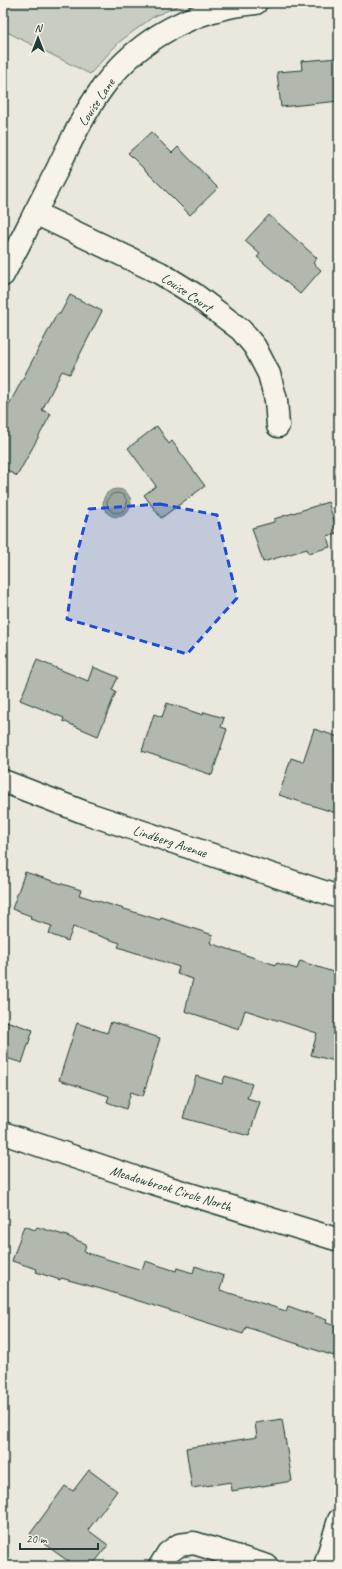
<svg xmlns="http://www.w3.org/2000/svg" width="342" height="1569" font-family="Caveat,sans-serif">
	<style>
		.green { fill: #c8ccc1; stroke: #74847a }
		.water { fill: #9ca69c; stroke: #6a7c72 }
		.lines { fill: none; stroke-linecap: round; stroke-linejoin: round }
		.shore { stroke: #51675e; stroke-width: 1 }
		.building { fill: #b2b8ae; stroke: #1f3d34 }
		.minor-casing { stroke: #1f3d34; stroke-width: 25 }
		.tertiary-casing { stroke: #1f3d34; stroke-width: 25 }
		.minor { stroke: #f7f3e8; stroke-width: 22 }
		.tertiary { stroke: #f7f3e8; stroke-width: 22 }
		.marked { fill: #1d4ed8; fill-opacity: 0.2; stroke: #1d4ed8; stroke-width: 3; stroke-dasharray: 8 5; stroke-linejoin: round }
		.labels { text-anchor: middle; stroke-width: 4; stroke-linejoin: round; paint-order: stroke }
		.street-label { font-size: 14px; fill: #1f3d34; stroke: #f7f3e8 }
	</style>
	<rect width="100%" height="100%" fill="#eae8dd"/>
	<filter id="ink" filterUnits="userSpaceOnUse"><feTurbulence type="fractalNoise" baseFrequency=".025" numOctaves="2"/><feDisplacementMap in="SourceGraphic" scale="8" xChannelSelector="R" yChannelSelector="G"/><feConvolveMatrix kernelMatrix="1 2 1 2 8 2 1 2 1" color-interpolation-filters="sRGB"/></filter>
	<g filter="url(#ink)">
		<polygon class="green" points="3,3 184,3 153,17 119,42 90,74 3,30"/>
		<circle class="water" cx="117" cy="503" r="14"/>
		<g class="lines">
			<circle class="shore" cx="117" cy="503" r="10"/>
		</g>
		<g class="building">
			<polygon points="339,58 339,101 281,107 277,72 302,70 301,61"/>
			<polygon points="151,132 172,153 178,147 218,188 190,215 128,153"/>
			<polygon points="269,215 317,258 313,263 321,270 300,294 257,257 260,254 245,241"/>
			<polygon points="70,295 102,311 70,374 62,371 42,410 51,414 17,476 3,468 3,416 57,314 60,314"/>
			<polygon points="157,426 169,444 172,441 205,486 161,518 144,495 156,486 128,448"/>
			<polygon points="328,502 338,533 327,536 330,547 309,553 307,549 263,562 252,528 274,522 274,519"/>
			<polygon points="37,660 88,681 93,667 118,677 112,690 116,692 98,736 63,721 64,718 20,700"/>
			<polygon points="167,703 203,715 204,712 224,718 221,727 227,729 212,775 142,751 154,714 162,717"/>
			<polygon points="314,729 339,737 339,814 279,795 291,758 303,762"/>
			<polygon points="25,872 81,890 79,895 160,920 161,918 213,935 210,943 276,965 277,963 297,969 300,961 339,974 339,1062 311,1055 317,1033 245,1010 239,1029 185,1011 193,979 177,974 179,967 118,947 120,943 73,927 68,941 49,934 52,926 30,919 31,916 12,909"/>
			<polygon points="3,1020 33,1030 22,1063 3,1057"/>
			<polygon points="111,1022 160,1038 143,1096 131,1092 126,1109 107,1102 109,1096 59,1080 77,1023 107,1033"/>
			<polygon points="196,1076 222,1084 225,1076 252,1084 247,1098 260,1102 249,1136 183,1118"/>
			<polygon points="24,1226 35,1230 37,1227 67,1236 86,1244 84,1252 142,1270 145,1261 176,1271 177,1268 193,1273 195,1266 224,1276 220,1290 286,1311 288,1306 327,1320 326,1323 339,1327 339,1341 334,1356 246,1327 243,1334 101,1289 61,1278 60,1280 36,1272 37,1269 12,1261"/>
			<polygon points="282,1419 292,1481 232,1491 231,1482 192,1488 186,1448 257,1437 255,1423"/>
			<polygon points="89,1470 117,1491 88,1530 108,1545 92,1566 75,1566 30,1534 65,1486 73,1491"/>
		</g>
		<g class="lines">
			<g class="minor-casing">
				<g id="minor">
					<polyline points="35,213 160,273 194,294 241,330 255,347 269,374 276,400 278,426"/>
					<path d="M 3,275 C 21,241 38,206 56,172 C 70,143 84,113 103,87 C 139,38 196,8 256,3"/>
					<polyline points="3,1133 137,1178 339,1240"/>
					<polyline points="160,1566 168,1553 179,1545 194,1543 267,1566"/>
					<polyline points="325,1566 339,1520"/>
				</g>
			</g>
			<g class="tertiary-casing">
				<polyline id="tertiary" points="3,781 86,813 339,897"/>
			</g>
			<use href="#minor" class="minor"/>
			<use href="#tertiary" class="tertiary"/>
		</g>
	</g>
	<path class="marked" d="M 160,504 L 217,515 L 237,598 L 187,654 L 67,619 L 76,557 L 89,509 Z"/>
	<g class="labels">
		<g class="street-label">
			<text transform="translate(96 102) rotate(-56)" y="5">Louise Lane</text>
			<text transform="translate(187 292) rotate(34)" y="5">Louise Court</text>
			<text transform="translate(170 841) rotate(18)" y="5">Lindberg Avenue</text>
			<text transform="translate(171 1188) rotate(17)" y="5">Meadowbrook Circle North</text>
		</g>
	</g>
	<rect width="342" height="1569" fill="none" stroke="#f7f3e8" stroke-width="16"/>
	<rect x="8" y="8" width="326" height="1553" fill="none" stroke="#1f3d34" stroke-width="1.5" filter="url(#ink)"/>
	<g transform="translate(38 38)" stroke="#f7f3e8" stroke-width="3" paint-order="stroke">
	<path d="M0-3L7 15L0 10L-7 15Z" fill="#1f3d34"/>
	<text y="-6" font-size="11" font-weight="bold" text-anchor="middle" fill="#1f3d34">N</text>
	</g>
	<path d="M20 1543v6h78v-6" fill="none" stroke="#1f3d34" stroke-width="2"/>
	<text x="26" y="1543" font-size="12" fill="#1f3d34" stroke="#f7f3e8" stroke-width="3" paint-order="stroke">20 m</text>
</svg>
